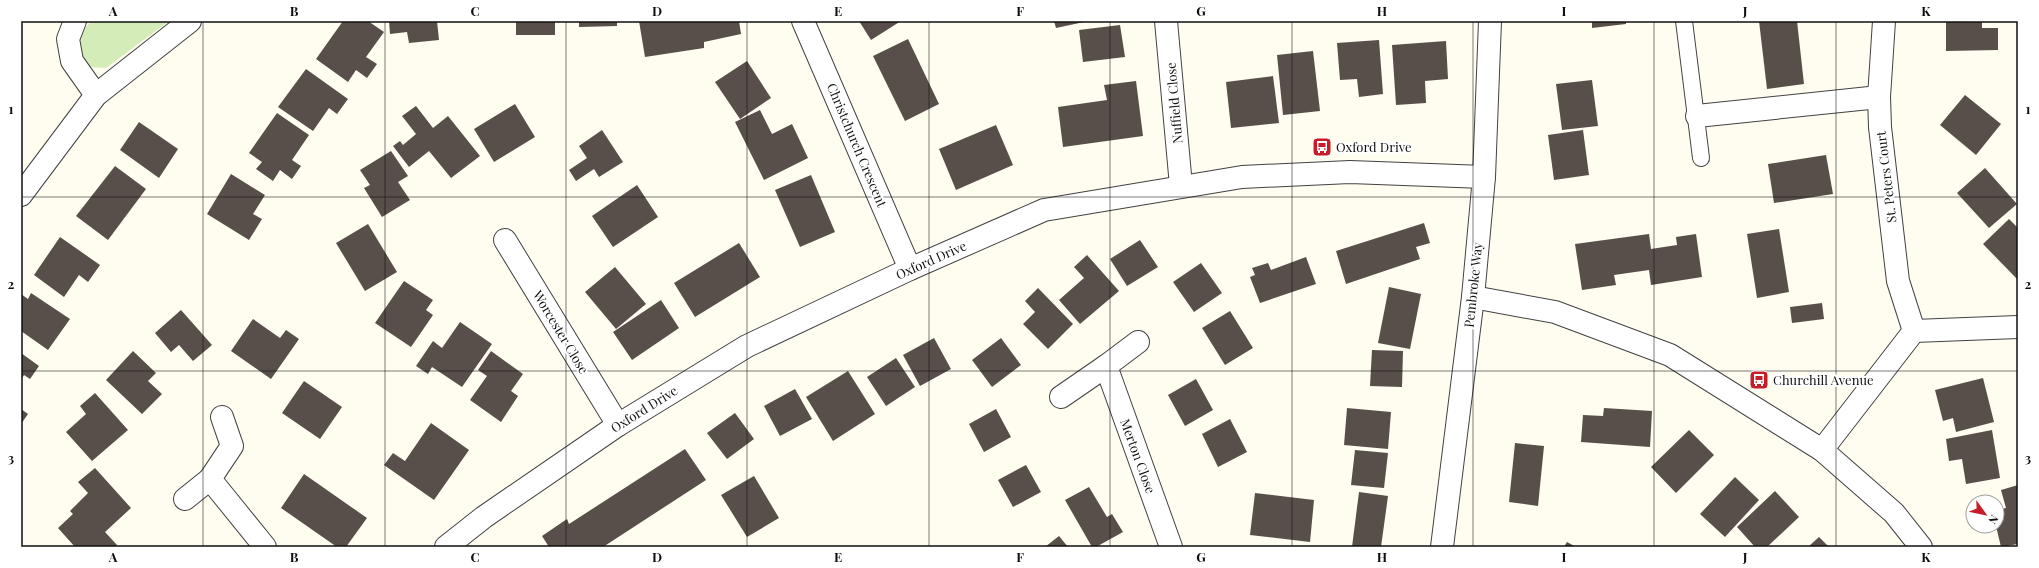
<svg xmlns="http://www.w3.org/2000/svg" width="2039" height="568" font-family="'Playfair Display',serif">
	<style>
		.green { fill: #d4ecb7 }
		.building { fill: #584f4a }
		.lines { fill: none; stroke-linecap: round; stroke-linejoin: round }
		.lane-casing { stroke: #424242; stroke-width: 18 }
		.street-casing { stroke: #424242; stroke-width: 24 }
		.lane { stroke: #fff; stroke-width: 16 }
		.street { stroke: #fff; stroke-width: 22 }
		.grid { fill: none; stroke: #0f0f0f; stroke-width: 1; stroke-opacity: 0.55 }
		.labels { text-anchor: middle; stroke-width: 4; stroke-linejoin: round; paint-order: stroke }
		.street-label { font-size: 13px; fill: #0f0f0f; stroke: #fff }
		.poi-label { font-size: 13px; fill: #0f0f0f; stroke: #fff; text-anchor: start }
		.neatline { fill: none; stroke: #0f0f0f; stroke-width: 1.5 }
		.grid-label { font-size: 13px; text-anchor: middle; font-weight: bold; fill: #0f0f0f }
	</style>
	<rect width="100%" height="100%" fill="#fffcf0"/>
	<path class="green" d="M 92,21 L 169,21 L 106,68 L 90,67 C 87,63 81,59 80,55 C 75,43 83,28 92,21 Z"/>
	<g class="building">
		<polygon points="343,21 368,21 384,32 366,57 377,64 367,78 356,70 348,82 316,59"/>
		<polygon points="389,21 437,21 439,40 409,43 407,32 390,34"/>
		<rect x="516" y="21" width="39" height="14"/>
		<polygon points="579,21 617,21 617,26 579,27"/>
		<polygon points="639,21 739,21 741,34 704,42 704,48 645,57"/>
		<polygon points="859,21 901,21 871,40"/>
		<polygon points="1054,21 1084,21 1084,22 1056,28"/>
		<polygon points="1592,21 1626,21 1626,24 1592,28"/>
		<polygon points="1759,21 1797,21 1804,84 1767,89"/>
		<polygon points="1946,21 1982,21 1982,28 1998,28 1998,50 1946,51"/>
		<polygon points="1120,25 1125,57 1083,62 1079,30"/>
		<polygon points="908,39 939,104 905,121 873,56"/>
		<polygon points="1379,40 1383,94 1359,97 1357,79 1340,80 1337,43"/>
		<polygon points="1446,41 1448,79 1425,81 1426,103 1396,105 1392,45"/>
		<polygon points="1313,51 1320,111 1283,115 1277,55"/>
		<polygon points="747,61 771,98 740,119 715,82"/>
		<polygon points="306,69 348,99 337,114 329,108 313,131 278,107"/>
		<polygon points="1273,76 1279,123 1231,128 1226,82"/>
		<polygon points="1592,80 1598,126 1562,130 1556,84"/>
		<polygon points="1136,81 1143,136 1063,147 1058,107 1107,100 1104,85"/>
		<polygon points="1965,95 2001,124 1976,155 1940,125"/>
		<polygon points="515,104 535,137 494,162 474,129"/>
		<polygon points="416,106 433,128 448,116 480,156 451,178 429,151 409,167 393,146 400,141 403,145 416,134 402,116"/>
		<polygon points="760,110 772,134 792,124 808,158 764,180 735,122"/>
		<polygon points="277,113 309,135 292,160 301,166 292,179 280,170 273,181 256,169 262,162 249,153"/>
		<polygon points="139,122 178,149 159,178 120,150"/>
		<polygon points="996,125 1013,165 956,190 939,149"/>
		<polygon points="602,130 623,162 599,177 594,169 576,181 569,170 587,158 579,146"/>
		<polygon points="1583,130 1589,175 1554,180 1548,135"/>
		<polygon points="391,151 408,176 398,182 410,200 382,217 364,188 370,185 360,170"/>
		<polygon points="1826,155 1833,194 1774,203 1768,164"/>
		<polygon points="115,166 146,189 108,240 76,216"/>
		<polygon points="1985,168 2017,204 1989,228 1957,193"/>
		<polygon points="231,174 265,195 253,214 262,219 249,240 207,214"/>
		<polygon points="811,175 835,232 800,247 775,190"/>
		<polygon points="637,185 658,217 613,247 592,216"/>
		<polygon points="2009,219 2018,228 2018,280 1983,244"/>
		<polygon points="1424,223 1430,243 1416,247 1420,259 1346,284 1336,251"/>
		<polygon points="368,224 397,272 365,291 336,243"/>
		<polygon points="1779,229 1789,292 1757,298 1747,234"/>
		<polygon points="1649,234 1651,249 1677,245 1676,237 1696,234 1702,277 1651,285 1649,270 1614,275 1616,285 1582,290 1575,244"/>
		<polygon points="60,237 100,265 88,282 79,275 64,297 34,275"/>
		<polygon points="1140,240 1158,267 1127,286 1110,259"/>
		<polygon points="739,243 760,277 695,317 674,283"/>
		<polygon points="1087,255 1119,291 1080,324 1059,300 1084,278 1074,267"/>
		<polygon points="1306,257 1316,284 1260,303 1250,277 1255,275 1252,268 1268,263 1271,270"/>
		<polygon points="1201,263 1222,293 1194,312 1173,282"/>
		<polygon points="615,267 646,304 616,329 585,292"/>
		<polygon points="404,281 433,300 426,310 433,315 411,347 375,323"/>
		<polygon points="1389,287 1421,294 1410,349 1378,343"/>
		<polygon points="1038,288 1073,324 1048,349 1023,324 1035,312 1025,301"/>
		<polygon points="31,293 70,319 48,350 21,331 21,294 28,299"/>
		<polygon points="661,300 679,328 632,360 613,332"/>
		<polygon points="1822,303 1824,319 1792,323 1790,307"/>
		<polygon points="181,310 212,345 193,361 179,345 171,352 155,333"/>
		<polygon points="1230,311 1253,348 1225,365 1202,328"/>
		<polygon points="253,319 280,338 286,330 299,339 271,379 231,351"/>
		<polygon points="460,322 492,344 462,387 432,367 428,374 416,366 433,341 442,348"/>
		<polygon points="934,338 951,369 920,386 903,355"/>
		<polygon points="1001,338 1021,365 992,387 972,360"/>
		<polygon points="1372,350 1403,351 1402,387 1370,386"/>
		<polygon points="133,351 156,373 148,381 162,394 142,414 106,380"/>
		<polygon points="491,351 523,374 511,391 518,396 501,422 470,400 487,376 478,370"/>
		<polygon points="21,353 39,366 30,379 24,375 21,380"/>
		<polygon points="896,358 915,387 886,406 867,377"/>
		<polygon points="848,371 875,414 833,441 806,397"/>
		<polygon points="1983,378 1994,422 1956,432 1953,418 1943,421 1935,390"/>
		<polygon points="1196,379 1213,410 1185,426 1168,395"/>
		<polygon points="304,381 342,407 320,439 282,413"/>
		<polygon points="795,389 812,419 780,436 764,406"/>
		<polygon points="95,393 128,430 92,461 66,432 86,414 80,406"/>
		<polygon points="1347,408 1391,412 1388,449 1344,445"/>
		<polygon points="1604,408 1652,411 1650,447 1581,442 1583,415 1603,416"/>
		<polygon points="21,409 28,414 21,424"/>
		<polygon points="996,409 1011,437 984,452 969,424"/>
		<polygon points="735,413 754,439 727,459 707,433"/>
		<polygon points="1230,419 1247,452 1218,467 1202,434"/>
		<polygon points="431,423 469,450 434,500 384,465 393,453 405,461"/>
		<polygon points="1689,430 1714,455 1676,493 1651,467"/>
		<polygon points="1992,430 2000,478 1966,484 1962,459 1949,461 1946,439"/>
		<polygon points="1515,443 1544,446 1538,506 1509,502"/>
		<polygon points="685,449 706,480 603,547 549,547 542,536 567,519 569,524"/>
		<polygon points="1355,450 1388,453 1384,488 1351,485"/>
		<polygon points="1026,465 1041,492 1013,507 998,480"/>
		<polygon points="95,468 131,508 105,532 117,545 115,547 75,547 58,528 73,514 70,511 88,493 78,482"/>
		<polygon points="304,474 367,518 346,547 337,547 281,508"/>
		<polygon points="754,476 779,518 747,537 721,495"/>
		<polygon points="1735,477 1759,500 1725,537 1700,514"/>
		<polygon points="2018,485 2018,544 2001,547 1996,526 1997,510 2006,508 2001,490"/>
		<polygon points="1089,487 1107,517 1112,514 1123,532 1096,547 1092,547 1065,500"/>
		<polygon points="1775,491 1799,517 1767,547 1755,547 1737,527"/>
		<polygon points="1359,492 1388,496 1381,547 1352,547"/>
		<polygon points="1255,493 1314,500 1310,542 1250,535"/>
		<polygon points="1059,536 1068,547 1045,547"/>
		<polygon points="1819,537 1829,547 1808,547"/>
		<polygon points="1567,542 1576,547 1564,547"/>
	</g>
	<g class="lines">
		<g class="lane-casing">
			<polyline id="lane" points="1684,21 1701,158"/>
		</g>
		<g class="street-casing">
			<g id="street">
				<polyline points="75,21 68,39 72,61 96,95"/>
				<polyline points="803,21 910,269"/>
				<polyline points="1166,21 1181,186"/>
				<polyline points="1884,21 1879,97 1880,127 1898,281 1914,331"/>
				<polyline points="1697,116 1879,97"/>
				<polyline points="21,195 96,95 190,21"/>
				<polyline points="505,240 618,425"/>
				<polyline points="1473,297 1555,312 1670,355 1822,450 1894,513 1921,547"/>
				<polyline points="1914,331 2018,327"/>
				<polyline points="1106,366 1138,342"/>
				<polyline points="1061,397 1106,366 1171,547"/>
				<polyline points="222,417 232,446 210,479 265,547"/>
				<polyline points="1822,450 1914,331"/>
				<polyline points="185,499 210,479"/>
				<polyline points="446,547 484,517 618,425 747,346 910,269 1044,210 1242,177 1350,172 1484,177"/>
				<polyline points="1442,547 1473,297 1484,177 1490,21"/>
			</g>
		</g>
		<use href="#lane" class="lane"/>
		<use href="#street" class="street"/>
	</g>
	<path class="grid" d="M 203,21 L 203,547M 385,21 L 385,547M 566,21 L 566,547M 747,21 L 747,547M 929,21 L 929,547M 1110,21 L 1110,547M 1292,21 L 1292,547M 1473,21 L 1473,547M 1654,21 L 1654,547M 1836,21 L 1836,547M 21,197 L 2018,197M 21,371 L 2018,371"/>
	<defs>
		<g id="bus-square" transform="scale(1)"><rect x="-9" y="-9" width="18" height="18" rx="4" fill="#c81d29" stroke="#fff"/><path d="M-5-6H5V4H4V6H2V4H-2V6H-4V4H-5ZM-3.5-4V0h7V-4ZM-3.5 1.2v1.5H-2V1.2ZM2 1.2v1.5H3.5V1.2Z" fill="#fff"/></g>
	</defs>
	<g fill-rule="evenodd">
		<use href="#bus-square" x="1322" y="147"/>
		<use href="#bus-square" x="1759" y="380"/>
	</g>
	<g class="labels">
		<g class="street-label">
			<text transform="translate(1174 103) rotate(-95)" y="5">Nuffield Close</text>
			<text transform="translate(857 145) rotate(67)" y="5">Christchurch Crescent</text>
			<text transform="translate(1886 177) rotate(-97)" y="5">St. Peters Court</text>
			<text transform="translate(931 260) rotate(-24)" y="5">Oxford Drive</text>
			<text transform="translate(1473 285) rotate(-84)" y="5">Pembroke Way</text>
			<text transform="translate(561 332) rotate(59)" y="5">Worcester Close</text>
			<text transform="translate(644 409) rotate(-32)" y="5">Oxford Drive</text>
			<text transform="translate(1138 456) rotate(70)" y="5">Merton Close</text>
		</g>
		<g class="poi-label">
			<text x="1336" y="152">Oxford Drive</text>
			<text x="1773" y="385">Churchill Avenue</text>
		</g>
	</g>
	<rect width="2039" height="568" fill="none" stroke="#ffffff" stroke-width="44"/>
	<g transform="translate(1985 514) rotate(123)"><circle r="19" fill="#ffffff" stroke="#9f9f9f"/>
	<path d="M0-3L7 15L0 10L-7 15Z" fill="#c81d29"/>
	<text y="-6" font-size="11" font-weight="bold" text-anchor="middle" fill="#0f0f0f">N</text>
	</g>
	<rect x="22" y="22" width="1995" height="524" class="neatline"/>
	<g class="grid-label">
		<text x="113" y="16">A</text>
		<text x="294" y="16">B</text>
		<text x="475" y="16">C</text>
		<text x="657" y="16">D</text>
		<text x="838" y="16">E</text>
		<text x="1020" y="16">F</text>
		<text x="1201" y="16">G</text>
		<text x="1382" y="16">H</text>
		<text x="1564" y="16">I</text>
		<text x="1745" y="16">J</text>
		<text x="1926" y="16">K</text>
		<text x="11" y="114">1</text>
		<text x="2028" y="114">1</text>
		<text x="11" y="289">2</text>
		<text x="2028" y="289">2</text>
		<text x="11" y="463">3</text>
		<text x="2028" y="463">3</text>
		<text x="113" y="562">A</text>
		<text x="294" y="562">B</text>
		<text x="475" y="562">C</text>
		<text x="657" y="562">D</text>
		<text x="838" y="562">E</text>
		<text x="1020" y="562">F</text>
		<text x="1201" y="562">G</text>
		<text x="1382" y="562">H</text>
		<text x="1564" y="562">I</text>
		<text x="1745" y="562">J</text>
		<text x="1926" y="562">K</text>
	</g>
</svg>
